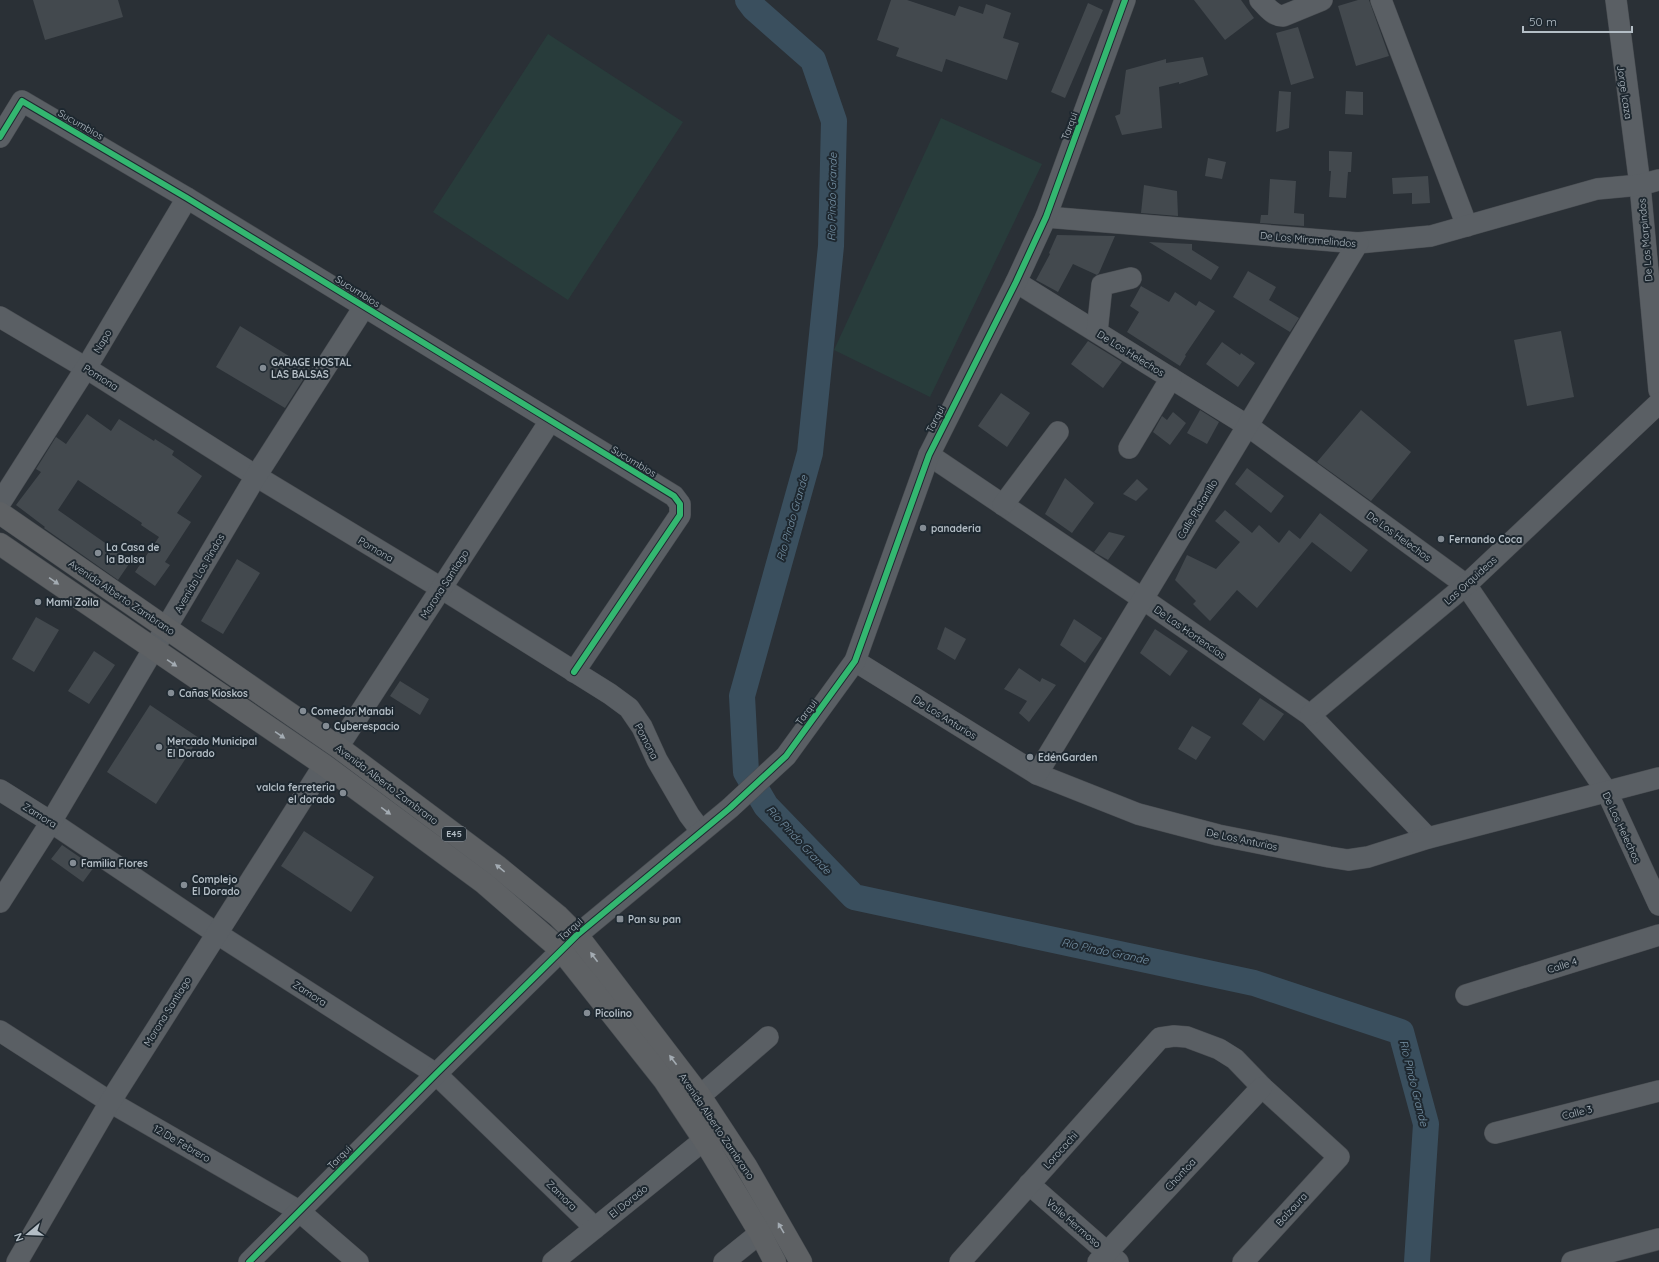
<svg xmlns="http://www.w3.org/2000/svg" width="1659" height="1262" font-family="Quicksand,sans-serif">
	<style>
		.green { fill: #283c3b }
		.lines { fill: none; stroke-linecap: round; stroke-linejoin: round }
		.river { stroke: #3a4f5e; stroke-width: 26 }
		.building { fill: #43494e }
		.minor-casing { stroke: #484c51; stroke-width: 22 }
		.highway-casing { stroke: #474c51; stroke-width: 23 }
		.minor { stroke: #5a5f64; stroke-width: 21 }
		.highway { stroke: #5e6164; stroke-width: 22 }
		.cycleway-casing { stroke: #1e2830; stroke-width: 8 }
		.cycleway { stroke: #33b770; stroke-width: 6 }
		.oneway { fill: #a3abb2 }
		.poi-dot { fill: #848c94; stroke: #1e2830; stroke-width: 1.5 }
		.labels { text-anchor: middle; stroke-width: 4; stroke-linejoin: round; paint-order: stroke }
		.shield { fill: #1e2830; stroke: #879199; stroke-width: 1 }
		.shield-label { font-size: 9px; font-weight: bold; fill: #b4bec6 }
		.street-label { font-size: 10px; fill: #b4bec6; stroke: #1e2830 }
		.poi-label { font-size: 10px; font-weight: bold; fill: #b4bec6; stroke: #1e2830; text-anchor: start }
		.water-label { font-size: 11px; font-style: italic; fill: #7793a7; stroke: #1e2830 }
	</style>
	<rect width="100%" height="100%" fill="#2a3036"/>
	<g class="green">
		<polygon points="548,34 683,122 568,300 433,212"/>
		<polygon points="941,118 1042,164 930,397 834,350"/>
	</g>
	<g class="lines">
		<polyline class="river" points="748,0 754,8 813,60 834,121 831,246 810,453 742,696 746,772 766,806 854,897 1254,983 1401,1032 1426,1124 1417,1262"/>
	</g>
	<g class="building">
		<polygon points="33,0 118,0 123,17 45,40"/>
		<polygon points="891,0 907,0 955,16 959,6 983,14 986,4 1011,13 1003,38 1019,43 1007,80 946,59 942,72 896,56 899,48 877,40"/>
		<polygon points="1194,0 1241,0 1254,18 1225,40"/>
		<polygon points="1358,0 1369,0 1389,56 1356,66 1338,6"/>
		<polygon points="1088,3 1103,10 1065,98 1051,92"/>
		<polygon points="1298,27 1314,78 1291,85 1276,33"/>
		<polygon points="1203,57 1208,75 1179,84 1179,82 1159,87 1162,128 1122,135 1115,116 1120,114 1126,70 1166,59 1166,63"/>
		<polygon points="1279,91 1291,92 1289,128 1276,132"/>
		<polygon points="1346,91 1363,92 1363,115 1345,114"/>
		<polygon points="1329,151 1352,152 1351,172 1348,172 1346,198 1329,197 1331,171 1329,171"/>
		<polygon points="1208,158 1226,162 1222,179 1205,176"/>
		<polygon points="1428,176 1430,203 1412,204 1412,193 1393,194 1392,178"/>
		<polygon points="1270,179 1296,181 1294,213 1304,214 1304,226 1260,223 1261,215 1268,215"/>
		<polygon points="1144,185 1177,191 1178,216 1141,213"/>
		<polygon points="1057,235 1115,236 1099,273 1097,275 1073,264 1058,292 1036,280 1050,254 1049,253"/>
		<polygon points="1149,242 1192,244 1192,250 1219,267 1211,280"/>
		<polygon points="1248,271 1276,287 1269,300 1299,318 1290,332 1233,297"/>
		<polygon points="1141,286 1169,302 1175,292 1196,306 1199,301 1215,311 1185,355 1186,356 1180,366 1127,332 1139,312 1130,306"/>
		<polygon points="240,326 310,369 285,408 216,367"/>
		<polygon points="1561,331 1574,397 1527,406 1514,340"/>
		<polygon points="1088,341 1122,362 1103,388 1071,364"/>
		<polygon points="1222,342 1240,355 1241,353 1255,363 1238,387 1206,364"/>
		<polygon points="1001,393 1030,413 1007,447 978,426"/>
		<polygon points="1200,410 1219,422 1207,444 1187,433"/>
		<polygon points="1361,410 1411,452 1371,501 1317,462"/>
		<polygon points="1173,412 1186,423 1170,445 1153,432 1162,416 1167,420"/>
		<polygon points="87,414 111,431 119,419 154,441 155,439 174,451 172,455 202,476 177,513 191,522 165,562 170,565 155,586 135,572 159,537 141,525 142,523 78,480 58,510 131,561 118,580 44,528 45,527 16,505 41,472 36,469 56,437 66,444"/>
		<polygon points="1247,468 1284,496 1271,513 1235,484"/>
		<polygon points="1065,478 1094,503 1072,533 1045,514"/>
		<polygon points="1137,479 1148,489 1136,501 1123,494"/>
		<polygon points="1225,510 1252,533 1259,525 1279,543 1289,530 1300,539 1320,513 1368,550 1351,572 1312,542 1257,608 1237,590 1210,621 1193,604 1196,601 1175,580 1187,555 1216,569 1240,542 1215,521"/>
		<polygon points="1109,532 1125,536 1108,560 1094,552"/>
		<polygon points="237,559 260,573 223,634 201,621"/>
		<polygon points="36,617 59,630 34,672 12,659"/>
		<polygon points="1074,619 1102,638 1085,663 1060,645"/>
		<polygon points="945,627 966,639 955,660 937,649"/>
		<polygon points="1155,629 1188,651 1170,676 1140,653"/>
		<polygon points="94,651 115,665 89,704 68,691"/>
		<polygon points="1019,668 1040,682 1042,678 1056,685 1029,722 1019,713 1027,701 1004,689"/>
		<polygon points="400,681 429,699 420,715 390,696"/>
		<polygon points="1260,698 1284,714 1264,741 1242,724"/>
		<polygon points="150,705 199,738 156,804 107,772"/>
		<polygon points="1192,726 1211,737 1196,760 1178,749"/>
		<polygon points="304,831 374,877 351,912 281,866"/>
		<polygon points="62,845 94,867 83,882 51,859"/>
	</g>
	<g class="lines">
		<g class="minor-casing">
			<g id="minor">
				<path d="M 1260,0 C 1267,7 1273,16 1283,16 L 1322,0"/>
				<polyline points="1381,0 1467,226"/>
				<polyline points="1616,0 1640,185 1659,390"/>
				<polyline points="0,137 22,101 187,198 674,496 680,504 680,515 574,672"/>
				<polyline points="1046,217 1358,243 1431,236 1597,189 1640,185 1659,180"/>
				<polyline points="1016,282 1248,426 1466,585 1607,792 1659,905"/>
				<polyline points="0,317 86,368 256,476 441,588 610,694 629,708 642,727 657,760 689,815 701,831"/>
				<polyline points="1097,332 1102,285 1131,278"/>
				<polyline points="1129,448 1171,378"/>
				<polyline points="929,455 1143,599 1310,715 1428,838"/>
				<polyline points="0,503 86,368 187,198"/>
				<polyline points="1003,505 1058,432"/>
				<polyline points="855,661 1037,774 1138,814 1218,835 1329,857 1348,860 1368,857 1428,838 1659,778"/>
				<polyline points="1310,715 1466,585 1659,403"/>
				<polyline points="338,747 550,421"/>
				<polyline points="1037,774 1358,243"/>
				<polyline points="0,790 51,822 216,933 436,1074 595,1228"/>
				<polyline points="0,902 51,822 256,476 364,307"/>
				<polyline points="1466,995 1659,935"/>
				<polyline points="0,1031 110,1102 299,1211 358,1262"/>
				<polyline points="700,1096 768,1037"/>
				<polyline points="1495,1133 1659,1091"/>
				<polyline points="1029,1184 1118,1262"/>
				<polyline points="17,1262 110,1102 324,765"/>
				<polyline points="249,1262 436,1074 577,935 730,808 786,756 855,661 929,455 1016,282 1046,217 1125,0"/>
				<polyline points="553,1262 704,1140"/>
				<polyline points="724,1262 760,1233"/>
				<polyline points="960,1262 1160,1038 1174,1036 1187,1037 1219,1049 1235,1059 1262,1087 1339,1157 1243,1262"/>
				<polyline points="1098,1262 1262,1087"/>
				<polyline points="1572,1262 1659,1239"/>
			</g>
		</g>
		<g class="highway-casing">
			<g id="highway">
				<polyline points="0,513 338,747 497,866 558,916 577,935 700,1096 746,1166 801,1262"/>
				<polyline points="0,544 324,765 484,883 561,950 664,1080 704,1140 760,1233 775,1262"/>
			</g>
		</g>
		<use href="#minor" class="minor"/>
		<use href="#highway" class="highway"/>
		<g class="cycleway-casing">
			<g id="cycleway">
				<polyline points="0,137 22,101 187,198 674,496 680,504 680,515 574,672"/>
				<polyline points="249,1262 436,1074 577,935 730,808 786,756 855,661 929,455 1016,282 1046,217 1125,0"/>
			</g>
		</g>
		<use href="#cycleway" class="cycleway"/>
	</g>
	<defs><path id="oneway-solid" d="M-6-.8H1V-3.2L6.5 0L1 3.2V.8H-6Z"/></defs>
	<g class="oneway">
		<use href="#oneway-solid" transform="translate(54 581) rotate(35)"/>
		<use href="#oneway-solid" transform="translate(172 663) rotate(34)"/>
		<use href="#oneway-solid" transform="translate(280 735) rotate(34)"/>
		<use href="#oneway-solid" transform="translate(386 811) rotate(36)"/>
		<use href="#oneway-solid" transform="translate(500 868) rotate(-141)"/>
		<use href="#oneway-solid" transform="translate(594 957) rotate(-127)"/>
		<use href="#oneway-solid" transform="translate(673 1060) rotate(-127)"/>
		<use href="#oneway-solid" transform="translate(781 1228) rotate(-120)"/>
	</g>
	<g class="poi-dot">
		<circle cx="263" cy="368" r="4"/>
		<circle cx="923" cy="528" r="4"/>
		<circle cx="1441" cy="539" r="4"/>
		<circle cx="98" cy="553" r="4"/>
		<circle cx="38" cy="602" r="4"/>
		<circle cx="171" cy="693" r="4"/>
		<circle cx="303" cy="711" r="4"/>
		<circle cx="326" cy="726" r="4"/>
		<circle cx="159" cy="747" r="4"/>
		<circle cx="1030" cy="757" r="4"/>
		<circle cx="343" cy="793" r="4"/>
		<circle cx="73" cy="863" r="4"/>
		<circle cx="184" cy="885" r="4"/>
		<rect x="616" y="915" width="8" height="8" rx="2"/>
		<circle cx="587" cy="1013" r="4"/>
	</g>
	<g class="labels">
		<rect class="shield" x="442" y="827" width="24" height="14" rx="3"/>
		<g class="shield-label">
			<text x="454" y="837">E45</text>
		</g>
		<g class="street-label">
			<text transform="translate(1625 92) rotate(81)" y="4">Jorge Icaza</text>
			<text transform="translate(81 124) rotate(30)" y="4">Sucumbios</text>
			<text transform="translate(1069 126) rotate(-70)" y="4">Tarqui</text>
			<text transform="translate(1308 239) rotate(5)" y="4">De Los Miramelindos</text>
			<text transform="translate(1645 240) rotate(-95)" y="4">De Los Marpindos</text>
			<text transform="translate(358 291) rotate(32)" y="4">Sucumbios</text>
			<text transform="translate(102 341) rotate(-59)" y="4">Napo</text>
			<text transform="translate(1131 353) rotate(32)" y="4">De Los Helechos</text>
			<text transform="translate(101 377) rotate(32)" y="4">Pomona</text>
			<text transform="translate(935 419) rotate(-63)" y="4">Tarqui</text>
			<text transform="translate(634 461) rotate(31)" y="4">Sucumbios</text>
			<text transform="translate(1197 509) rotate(-59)" y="4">Calle Platanillo</text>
			<text transform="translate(1399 536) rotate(36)" y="4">De Los Helechos</text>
			<text transform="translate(376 549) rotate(31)" y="4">Pomona</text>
			<text transform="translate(199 573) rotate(-60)" y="4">Avenida Los Pindos</text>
			<text transform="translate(1470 580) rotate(-42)" y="4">Las Orquideas</text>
			<text transform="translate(444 584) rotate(-57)" y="4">Morona Santiago</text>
			<text transform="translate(122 597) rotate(34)" y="4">Avenida Alberto Zambrano</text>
			<text transform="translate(1190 632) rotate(35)" y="4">De Las Hortencias</text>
			<text transform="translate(806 712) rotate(-54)" y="4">Tarqui</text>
			<text transform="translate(945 717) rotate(32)" y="4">De Los Anturios</text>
			<text transform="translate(647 741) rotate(63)" y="4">Pomona</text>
			<text transform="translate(387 784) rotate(37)" y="4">Avenida Alberto Zambrano</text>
			<text transform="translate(40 815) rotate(32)" y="4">Zamora</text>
			<text transform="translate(1622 827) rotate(65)" y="4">De Los Helechos</text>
			<text transform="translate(1242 839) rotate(12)" y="4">De Los Anturios</text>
			<text transform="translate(570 929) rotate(-42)" y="4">Tarqui</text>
			<text transform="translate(1562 965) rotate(-17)" y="4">Calle 4</text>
			<text transform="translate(310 993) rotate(33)" y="4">Zamora</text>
			<text transform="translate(167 1011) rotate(-58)" y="4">Morona Santiago</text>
			<text transform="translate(1577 1112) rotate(-14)" y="4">Calle 3</text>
			<text transform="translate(717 1126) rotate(56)" y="4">Avenida Alberto Zambrano</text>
			<text transform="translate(182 1143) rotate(30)" y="4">12 De Febrero</text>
			<text transform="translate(1060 1150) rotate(-48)" y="4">Lorocachi</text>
			<text transform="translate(339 1157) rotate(-45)" y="4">Tarqui</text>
			<text transform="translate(1180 1174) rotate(-47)" y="4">Chontoa</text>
			<text transform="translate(562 1195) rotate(44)" y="4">Zamora</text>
			<text transform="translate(628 1201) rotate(-39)" y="4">El Dorado</text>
			<text transform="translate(1291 1209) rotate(-48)" y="4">Balzaura</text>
			<text transform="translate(1074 1223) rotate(41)" y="4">Valle Hermoso</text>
		</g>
		<g class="poi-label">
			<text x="271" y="366">GARAGE HOSTAL<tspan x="271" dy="12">LAS BALSAS</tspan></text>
			<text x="931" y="532">panaderia</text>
			<text x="1449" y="543">Fernando Coca</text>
			<text x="106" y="551">La Casa de<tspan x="106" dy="12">la Balsa</tspan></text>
			<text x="46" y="606">Mami Zoila</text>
			<text x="179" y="697">Cañas Kioskos</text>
			<text x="311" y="715">Comedor Manabi</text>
			<text x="334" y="730">Cyberespacio</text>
			<text x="167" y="745">Mercado Municipal<tspan x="167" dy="12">El Dorado</tspan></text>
			<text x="1038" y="761">EdénGarden</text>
			<text x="335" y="791" text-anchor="end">valcla ferreteria<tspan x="335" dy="12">el dorado</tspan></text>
			<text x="81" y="867">Familia Flores</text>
			<text x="192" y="883">Complejo<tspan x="192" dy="12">El Dorado</tspan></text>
			<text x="628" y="923">Pan su pan</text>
			<text x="595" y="1017">Picolino</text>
		</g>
		<g class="water-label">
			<text transform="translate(832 197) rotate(-89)" y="4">Río Pindo Grande</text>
			<text transform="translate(792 518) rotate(-74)" y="4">Río Pindo Grande</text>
			<text transform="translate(799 840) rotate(47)" y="4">Río Pindo Grande</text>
			<text transform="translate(1105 951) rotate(12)" y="4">Río Pindo Grande</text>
			<text transform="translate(1414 1083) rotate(76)" y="4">Río Pindo Grande</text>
		</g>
	</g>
	<g transform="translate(28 1234) rotate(251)" stroke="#1e2830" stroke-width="3" paint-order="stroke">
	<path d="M0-3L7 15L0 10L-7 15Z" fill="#b4bec6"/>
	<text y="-6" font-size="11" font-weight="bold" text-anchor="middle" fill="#b4bec6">N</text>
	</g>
	<path d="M1523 26v6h109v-6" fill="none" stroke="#b4bec6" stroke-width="2"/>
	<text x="1529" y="26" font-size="12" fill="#b4bec6" stroke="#1e2830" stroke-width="3" paint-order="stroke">50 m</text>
</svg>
